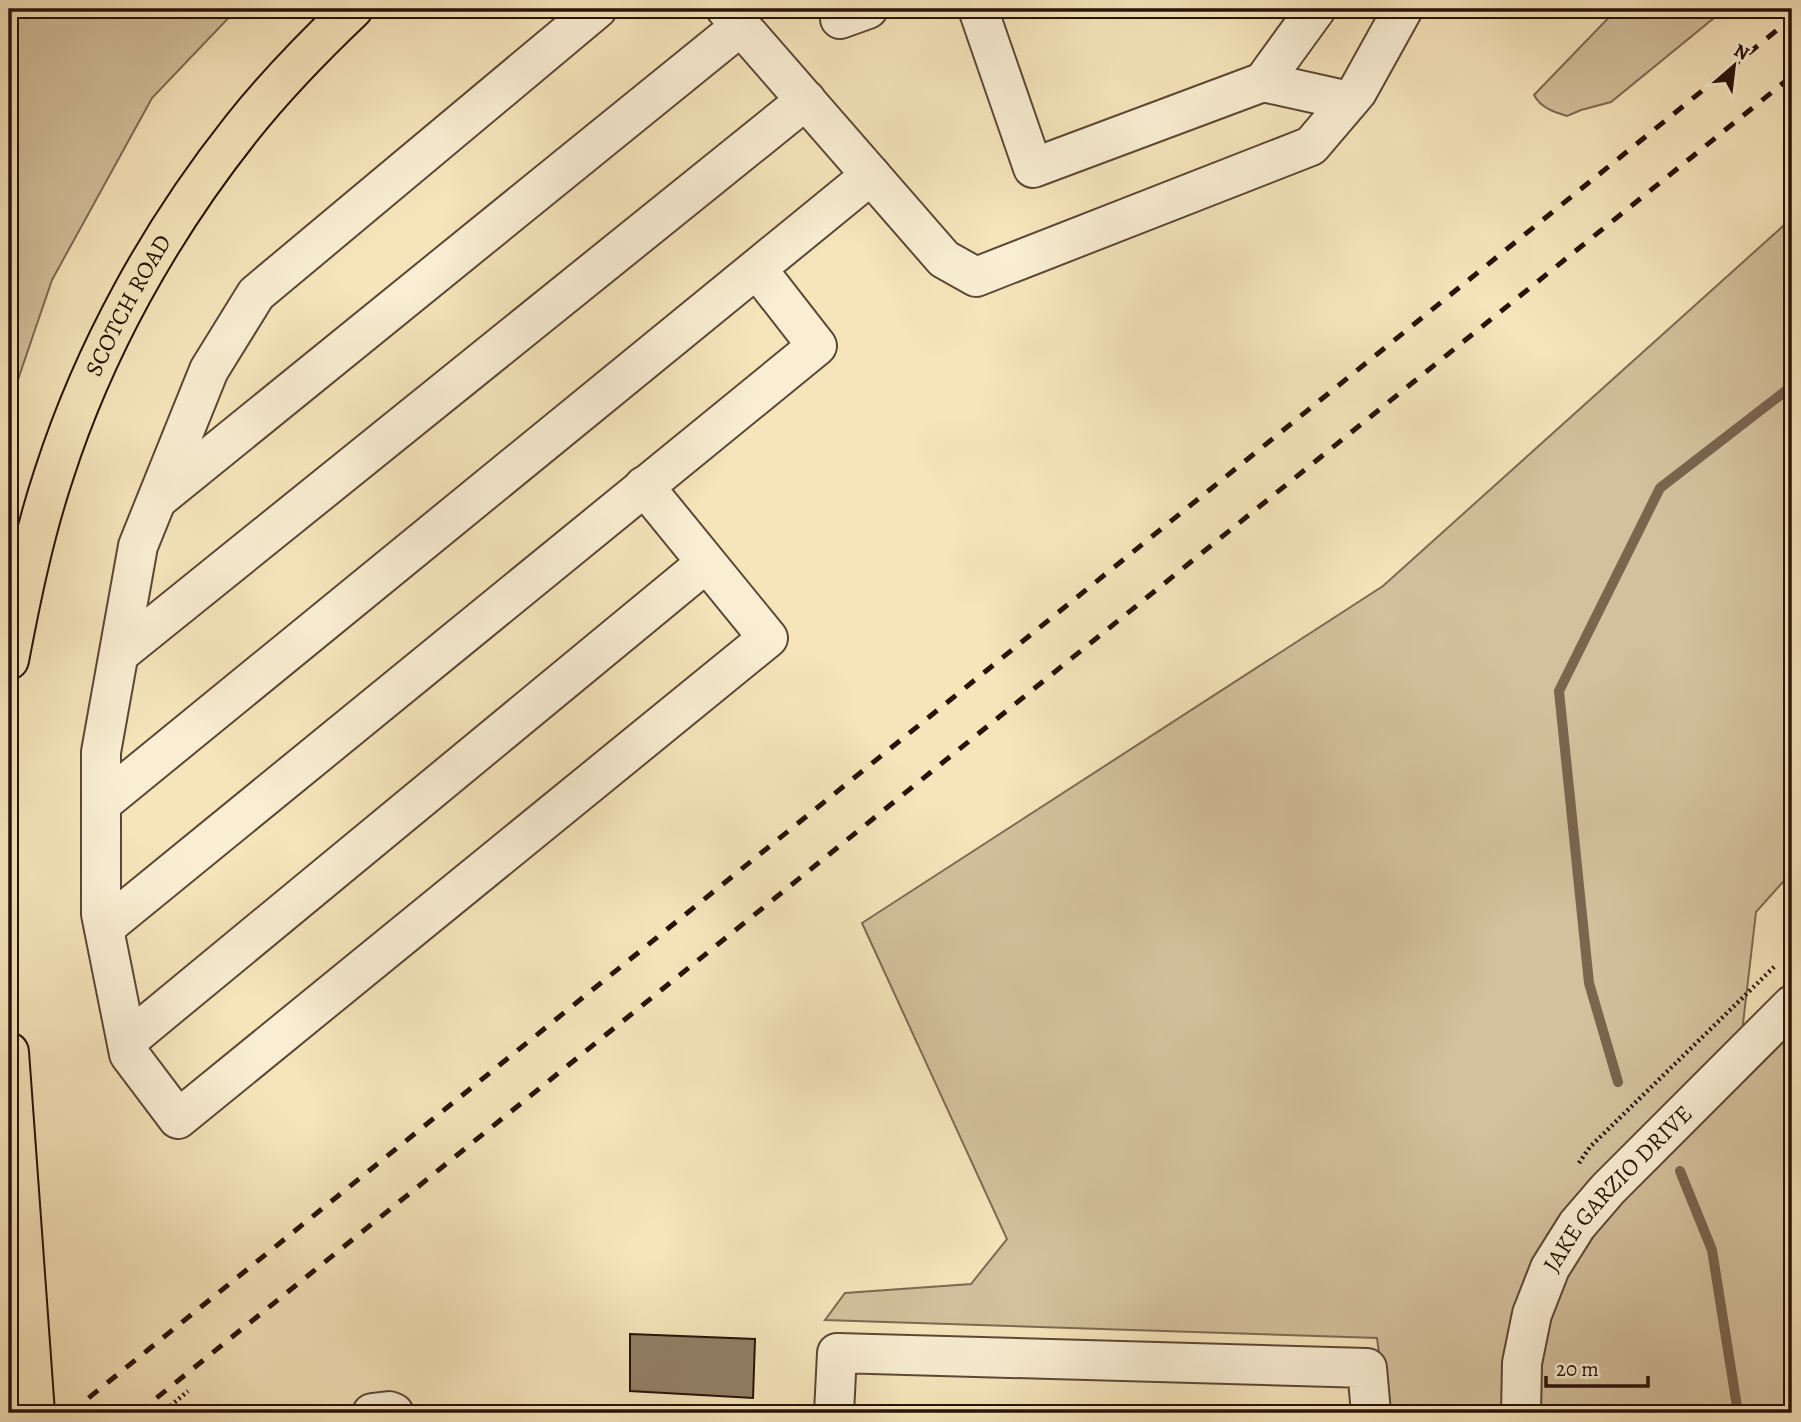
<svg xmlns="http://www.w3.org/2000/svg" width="1801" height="1422" font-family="Alegreya,serif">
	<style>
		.green { fill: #d3c19d; stroke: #7e6a53; stroke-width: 2 }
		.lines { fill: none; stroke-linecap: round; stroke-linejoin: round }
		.stream { stroke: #7a654f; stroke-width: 10 }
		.building { fill: #938066; stroke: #281209; stroke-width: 2 }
		.minor-casing { stroke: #5c4736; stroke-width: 42 }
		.major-casing { stroke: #281209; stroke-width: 42 }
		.path { stroke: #281209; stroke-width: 4.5; stroke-dasharray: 2 3.5; stroke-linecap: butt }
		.minor { stroke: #f9eed3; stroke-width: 38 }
		.major { stroke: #f6e5bb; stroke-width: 38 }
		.rail { stroke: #281209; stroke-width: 5; stroke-dasharray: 12 12; stroke-linecap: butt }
		.labels { text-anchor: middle; stroke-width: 5; stroke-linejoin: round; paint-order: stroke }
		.street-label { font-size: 24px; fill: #281209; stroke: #f9eed3 }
	</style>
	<rect width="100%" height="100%" fill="#f6e5bb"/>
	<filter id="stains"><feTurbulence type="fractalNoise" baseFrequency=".00286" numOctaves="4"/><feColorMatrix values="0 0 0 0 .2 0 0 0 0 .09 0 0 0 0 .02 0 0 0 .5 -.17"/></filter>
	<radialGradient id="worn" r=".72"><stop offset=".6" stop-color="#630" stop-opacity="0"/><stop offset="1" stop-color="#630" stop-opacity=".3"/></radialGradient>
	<g class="green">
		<polygon points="9,9 237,9 152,98 52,280 9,406"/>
		<path d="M 1617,9 L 1725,9 L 1611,102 L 1581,110 L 1567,116 C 1554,112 1541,108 1534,95 Z"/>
		<polygon points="1792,218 1792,872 1756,912 1741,1041 1792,992 1792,1413 1387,1413 1377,1338 825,1320 845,1293 971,1284 1007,1239 862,923 1383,586"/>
	</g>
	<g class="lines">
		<g class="stream">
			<polyline points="1618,1082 1589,983 1559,691 1660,488 1792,386"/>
			<polyline points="1680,1171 1712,1250 1738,1413"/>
		</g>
	</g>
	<polygon class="building" points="630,1334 755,1339 753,1398 630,1391"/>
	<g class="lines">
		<g class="minor-casing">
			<g id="minor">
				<polyline points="597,9 256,294 209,370 138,546 101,752 101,914 129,1054 178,1119 768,638 644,486"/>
				<polyline points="726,9 944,259 976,277 1311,146 1357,92 1403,9"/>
				<polyline points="978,9 1033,168 1263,82 1316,9"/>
				<polyline points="840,19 868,9"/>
				<polyline points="1263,82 1349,101"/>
				<polyline points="158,499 741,26"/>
				<polyline points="119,654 806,100"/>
				<polyline points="101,804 871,175"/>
				<polyline points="104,928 817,346 757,269"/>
				<polyline points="127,1041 706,563"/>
				<polyline points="372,1413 389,1411 394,1413"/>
				<polyline points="834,1413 837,1353 1367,1368 1371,1413"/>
				<path id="s1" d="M 1521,1413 L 1522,1363 L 1532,1314 L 1550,1268 L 1577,1225 L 1608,1189 L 1792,1005"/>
			</g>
		</g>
		<g class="major-casing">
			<g id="major">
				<path id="s2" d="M 9,660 C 21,597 34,534 54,474 C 94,350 160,231 241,129 C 275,86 313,47 353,9"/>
				<polyline points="9,1052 35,1413"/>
			</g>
		</g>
		<g class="path">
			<polyline points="1579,1163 1590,1147 1776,965"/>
			<polyline points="162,1413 188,1391"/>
		</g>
		<use href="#minor" class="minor"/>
		<use href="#major" class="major"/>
		<g class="rail">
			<polyline points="70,1413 1792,18"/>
			<polyline points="138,1413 1792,76"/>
		</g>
	</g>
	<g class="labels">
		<g class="street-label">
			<text dy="8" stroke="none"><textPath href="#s2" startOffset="376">SCOTCH ROAD</textPath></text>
			<text dy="8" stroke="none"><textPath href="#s1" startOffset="254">JAKE GARZIO DRIVE</textPath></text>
		</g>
	</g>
	<rect width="1801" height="1422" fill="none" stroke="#f6e5bb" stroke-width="35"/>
	<rect x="10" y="10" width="1780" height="1401" fill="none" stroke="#281209" stroke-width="3.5"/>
	<rect x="18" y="18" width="1766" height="1387" fill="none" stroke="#281209" stroke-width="2"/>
	<g transform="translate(1734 66) rotate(28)" stroke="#f9eed3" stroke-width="5" paint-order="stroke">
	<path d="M0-5L12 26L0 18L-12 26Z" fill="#281209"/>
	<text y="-10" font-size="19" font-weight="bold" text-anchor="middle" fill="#281209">N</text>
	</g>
	<path d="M1546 1376v10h102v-10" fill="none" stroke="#281209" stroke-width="3.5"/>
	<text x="1556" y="1376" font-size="21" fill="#281209" stroke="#f9eed3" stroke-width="5" paint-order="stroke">20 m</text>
	<rect width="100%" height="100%" filter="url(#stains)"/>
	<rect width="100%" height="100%" fill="url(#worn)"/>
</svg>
